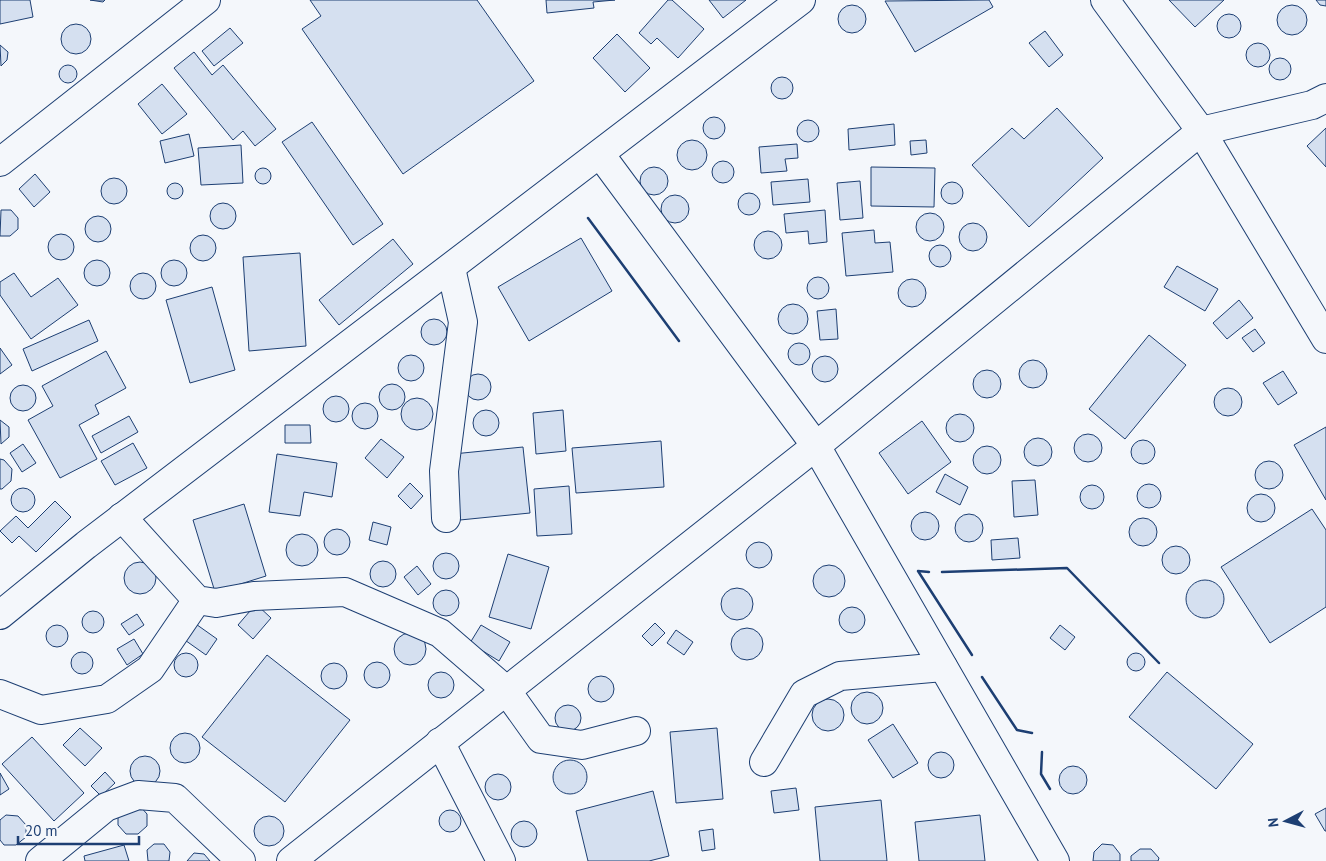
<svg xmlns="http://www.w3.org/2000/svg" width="1326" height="861" font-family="'PT Sans',sans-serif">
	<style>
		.building { fill: #d5e0f0; stroke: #1d3f73 }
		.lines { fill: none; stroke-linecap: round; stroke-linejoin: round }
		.minor-casing { stroke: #1d3f73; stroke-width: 30 }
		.trunk-casing { stroke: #1d3f73; stroke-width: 30 }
		.minor { stroke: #f4f7fb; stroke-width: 28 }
		.trunk { stroke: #f4f7fb; stroke-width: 28 }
		.wall { stroke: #1d3f73; stroke-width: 2.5 }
	</style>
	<rect width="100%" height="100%" fill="#f4f7fb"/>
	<g class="building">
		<polygon points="0,0 30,0 33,17 0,24"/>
		<polygon points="90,0 105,0 103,2"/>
		<polygon points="310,0 477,0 534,81 403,174 302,29 321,16"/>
		<polygon points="546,0 615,0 593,2 594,8 547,13"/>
		<polygon points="668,0 672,0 704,29 678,58 657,38 651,44 639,33"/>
		<polygon points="709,0 746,0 723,18"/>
		<polygon points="989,0 993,7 915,52 885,1"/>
		<polygon points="1169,0 1224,0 1195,27"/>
		<polygon points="1316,0 1326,0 1326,6 1320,5"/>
		<circle cx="1292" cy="20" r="15"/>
		<circle cx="852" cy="19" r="14"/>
		<circle cx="1229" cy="26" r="12"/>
		<circle cx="76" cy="39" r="15"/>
		<polygon points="230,28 243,43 214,66 202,51"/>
		<polygon points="1045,31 1063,55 1049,67 1029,43"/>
		<polygon points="617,34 650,68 625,92 593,58"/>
		<circle cx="1258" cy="55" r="12"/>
		<polygon points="0,45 8,52 7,60 1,66"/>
		<polygon points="194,52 212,75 223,65 276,129 255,146 243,131 233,140 174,68"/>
		<circle cx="1280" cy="69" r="11"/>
		<circle cx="68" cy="74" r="9"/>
		<circle cx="782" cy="88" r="11"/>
		<polygon points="162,84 187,114 162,134 138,104"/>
		<polygon points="1057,108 1103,158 1029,227 972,165 1012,128 1024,139"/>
		<circle cx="714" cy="128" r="11"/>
		<circle cx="808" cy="131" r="11"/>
		<polygon points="312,122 383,224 353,245 282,142"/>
		<polygon points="894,124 895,145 849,150 848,129"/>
		<polygon points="1326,128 1326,167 1307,146"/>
		<polygon points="189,134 194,156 165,163 160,141"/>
		<polygon points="926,140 927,153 911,155 910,141"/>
		<circle cx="692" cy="155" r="15"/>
		<polygon points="797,144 798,158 785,159 787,171 761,173 759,147"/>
		<polygon points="241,145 243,183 201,185 198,148"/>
		<circle cx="723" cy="172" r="11"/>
		<polygon points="871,167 935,168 934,207 871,206"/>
		<circle cx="654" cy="181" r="14"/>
		<circle cx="263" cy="176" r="8"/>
		<polygon points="35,174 50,192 34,207 19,189"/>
		<circle cx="114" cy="191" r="13"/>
		<polygon points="808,179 810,202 773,205 771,182"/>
		<polygon points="860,181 863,218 840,220 837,183"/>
		<circle cx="952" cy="193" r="11"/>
		<circle cx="175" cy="191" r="8"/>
		<circle cx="749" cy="204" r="11"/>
		<circle cx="675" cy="209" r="14"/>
		<circle cx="223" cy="216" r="13"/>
		<polygon points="1,210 11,210 18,218 18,229 10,236 0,236"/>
		<polygon points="825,210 827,242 809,244 808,231 786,233 784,214"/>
		<circle cx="930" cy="227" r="14"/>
		<circle cx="98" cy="229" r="13"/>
		<circle cx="973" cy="237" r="14"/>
		<polygon points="874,230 875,243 890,242 893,272 846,276 842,233"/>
		<circle cx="768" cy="245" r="14"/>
		<circle cx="61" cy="247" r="13"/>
		<circle cx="203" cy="248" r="13"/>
		<polygon points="581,238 612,291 529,341 498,287"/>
		<polygon points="393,239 413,264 339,325 319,300"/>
		<circle cx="940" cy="256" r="11"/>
		<polygon points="300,253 306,346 249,351 243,257"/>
		<circle cx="97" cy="273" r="13"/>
		<circle cx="174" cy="273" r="13"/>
		<polygon points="1177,266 1218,289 1205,311 1164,287"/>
		<circle cx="143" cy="286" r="13"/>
		<polygon points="14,273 31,297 58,278 78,305 31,339 0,295 0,282"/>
		<circle cx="818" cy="288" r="11"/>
		<circle cx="912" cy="293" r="14"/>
		<polygon points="212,287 235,370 190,383 166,300"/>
		<polygon points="1239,300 1253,318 1227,339 1213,323"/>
		<circle cx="793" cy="319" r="15"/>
		<polygon points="836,309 838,339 820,340 817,311"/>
		<circle cx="434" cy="332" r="13"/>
		<polygon points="89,320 98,341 32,371 23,349"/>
		<polygon points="1255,329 1265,343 1253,352 1242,338"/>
		<polygon points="1149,335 1186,365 1125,439 1089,409"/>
		<circle cx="799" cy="354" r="11"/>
		<polygon points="0,348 12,365 0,374"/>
		<polygon points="106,351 126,388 95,405 99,414 79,425 97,459 60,478 28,420 53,406 42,386"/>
		<circle cx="411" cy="368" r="13"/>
		<circle cx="825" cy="369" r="13"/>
		<circle cx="1033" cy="374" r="14"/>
		<circle cx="987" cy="384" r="14"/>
		<polygon points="1283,371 1297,393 1278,405 1263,383"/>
		<circle cx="478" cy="387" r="13"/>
		<circle cx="392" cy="397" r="13"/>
		<circle cx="23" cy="398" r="13"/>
		<circle cx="1228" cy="402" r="14"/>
		<circle cx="336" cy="409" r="13"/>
		<circle cx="417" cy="414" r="16"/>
		<circle cx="365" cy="416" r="13"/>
		<polygon points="563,410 566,451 536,454 533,413"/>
		<circle cx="486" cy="423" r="13"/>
		<circle cx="960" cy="428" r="14"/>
		<polygon points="129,416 138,432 101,453 92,436"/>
		<polygon points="0,420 9,427 9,437 1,444"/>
		<polygon points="922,421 951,462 908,494 879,453"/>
		<polygon points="285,425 310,425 311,443 285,443"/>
		<polygon points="1326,427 1326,500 1294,445"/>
		<circle cx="1088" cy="448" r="14"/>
		<circle cx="1038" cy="452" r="14"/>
		<polygon points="381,439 404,457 387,478 365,458"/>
		<circle cx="1143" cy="452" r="12"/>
		<polygon points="661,441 664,487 576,493 572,448"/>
		<polygon points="133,443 147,468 115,485 101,461"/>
		<polygon points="23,444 36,463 22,472 10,453"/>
		<circle cx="987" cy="460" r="14"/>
		<polygon points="523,447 530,513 460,520 453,454"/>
		<polygon points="277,454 337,463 332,497 304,492 300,516 269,512"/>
		<polygon points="0,459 4,460 12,469 11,481 2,489 0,489"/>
		<circle cx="1269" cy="475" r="14"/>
		<polygon points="945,474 968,487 960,505 936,492"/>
		<polygon points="1035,480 1038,515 1014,517 1012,481"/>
		<polygon points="410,483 423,496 411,509 398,496"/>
		<circle cx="1149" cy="496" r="12"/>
		<circle cx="1092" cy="497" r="12"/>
		<polygon points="569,486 572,534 537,536 534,489"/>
		<circle cx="23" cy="500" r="12"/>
		<circle cx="1261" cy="508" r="14"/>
		<polygon points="55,501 71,517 36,552 19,536 12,543 0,531 16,516 28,528"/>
		<polygon points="244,504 266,576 215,592 193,520"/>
		<polygon points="1312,509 1326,530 1326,607 1270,643 1221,567"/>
		<circle cx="925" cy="526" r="14"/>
		<circle cx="969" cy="528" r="14"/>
		<circle cx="1143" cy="532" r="14"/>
		<polygon points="373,522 391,527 387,545 369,540"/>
		<circle cx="337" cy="542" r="13"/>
		<circle cx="302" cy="550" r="16"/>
		<polygon points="1018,538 1020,558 992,560 991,540"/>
		<circle cx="759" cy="555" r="13"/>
		<circle cx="1176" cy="560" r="14"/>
		<circle cx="446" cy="566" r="13"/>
		<polygon points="508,554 549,567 531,629 489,617"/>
		<circle cx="383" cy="574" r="13"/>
		<circle cx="140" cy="578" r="16"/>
		<circle cx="829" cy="581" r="16"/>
		<polygon points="417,566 431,584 418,595 404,577"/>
		<circle cx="1205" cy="599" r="19"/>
		<circle cx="737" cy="604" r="16"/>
		<circle cx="446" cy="603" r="13"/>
		<polygon points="256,604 271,618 253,639 238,625"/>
		<circle cx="852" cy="620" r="13"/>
		<circle cx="93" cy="622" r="11"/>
		<polygon points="137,614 144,625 129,635 121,624"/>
		<polygon points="193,622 217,639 206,655 182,638"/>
		<polygon points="655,623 665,633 652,646 642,636"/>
		<circle cx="57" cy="636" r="11"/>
		<polygon points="481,625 510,642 499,661 470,643"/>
		<polygon points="1060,625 1075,637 1065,650 1050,638"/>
		<circle cx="747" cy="644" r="16"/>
		<polygon points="676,630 693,642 684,655 667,643"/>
		<circle cx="410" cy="649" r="16"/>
		<polygon points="134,639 143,654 127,665 117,649"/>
		<circle cx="82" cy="663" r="11"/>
		<circle cx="1136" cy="662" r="9"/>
		<circle cx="186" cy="665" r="12"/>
		<polygon points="267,655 350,720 285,802 202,737"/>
		<circle cx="377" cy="675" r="13"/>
		<circle cx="334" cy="676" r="13"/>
		<polygon points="1167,672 1253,744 1216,789 1129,717"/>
		<circle cx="441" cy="685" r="13"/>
		<circle cx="601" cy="689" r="13"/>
		<circle cx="867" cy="708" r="16"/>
		<circle cx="828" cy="715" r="16"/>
		<circle cx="568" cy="718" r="13"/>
		<polygon points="893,724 918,763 893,778 868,740"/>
		<polygon points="80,728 102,748 85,766 63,745"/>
		<polygon points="717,728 723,799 676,803 670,732"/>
		<circle cx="185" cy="748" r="15"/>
		<polygon points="32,737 84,793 54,821 2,764"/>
		<circle cx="941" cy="765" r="13"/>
		<circle cx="145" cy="771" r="15"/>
		<circle cx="570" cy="777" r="17"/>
		<circle cx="1073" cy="780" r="14"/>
		<polygon points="105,772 115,783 101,796 91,786"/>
		<polygon points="0,773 9,789 0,795"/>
		<circle cx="498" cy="787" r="13"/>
		<polygon points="796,788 799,810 774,813 771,791"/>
		<polygon points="653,791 669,856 649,861 588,861 576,811"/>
		<polygon points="881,800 887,861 820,861 815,807"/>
		<polygon points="139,805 147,814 147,826 138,834 126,834 118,825 118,812"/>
		<polygon points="1326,808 1326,831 1325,831 1315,814"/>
		<circle cx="450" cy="821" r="11"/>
		<polygon points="6,815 18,816 26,825 26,837 16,845 4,845 0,840 0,820"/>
		<polygon points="980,815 985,861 919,861 915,822"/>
		<circle cx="269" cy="831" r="15"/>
		<circle cx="524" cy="834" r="13"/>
		<polygon points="713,829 715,849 702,851 699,831"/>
		<polygon points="154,844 164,844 170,852 169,861 148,861 147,850"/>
		<polygon points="1102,844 1113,845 1120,854 1120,861 1093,861 1094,852"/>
		<polygon points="124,845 129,861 85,861 84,856"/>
		<polygon points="1140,849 1151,849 1159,858 1158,861 1131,861 1131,856"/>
		<polygon points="194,853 204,854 210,861 187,861"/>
	</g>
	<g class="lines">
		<g class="minor-casing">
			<g id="minor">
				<polyline points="600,154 816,446 1055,861"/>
				<polyline points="0,162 206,0"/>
				<polyline points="122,517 197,600 216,603 254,596 345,592 440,633 506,690 541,739 582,745 636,731"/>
				<polyline points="446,518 444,471 463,322 451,268"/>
				<polyline points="0,615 86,545 801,0"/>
				<polyline points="0,694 41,710 107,699 150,669 197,600"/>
				<polyline points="440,742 501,861"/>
				<polyline points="764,762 804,694 840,676 943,667"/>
				<polyline points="40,861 106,807 138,795 175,798 241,861"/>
				<polyline points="291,861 816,446 1201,131 1312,105 1326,98"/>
			</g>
		</g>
		<g class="trunk-casing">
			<polyline id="trunk" points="1105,0 1201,131 1326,339"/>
		</g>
		<use href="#minor" class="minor"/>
		<use href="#trunk" class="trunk"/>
		<g class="wall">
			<polyline points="588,218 679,341"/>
			<polyline points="929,572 918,571 972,655"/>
			<polyline points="942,572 1067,568 1159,663"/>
			<polyline points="982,677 1017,730 1032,733"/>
			<polyline points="1042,752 1041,774 1050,789"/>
		</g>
	</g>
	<g transform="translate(1286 821) rotate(264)" stroke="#f4f7fb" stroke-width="4" paint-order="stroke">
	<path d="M0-4L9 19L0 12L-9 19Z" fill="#1d3f73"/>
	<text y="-8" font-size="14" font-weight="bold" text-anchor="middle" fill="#1d3f73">N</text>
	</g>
	<path d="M18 836v8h121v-8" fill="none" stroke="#1d3f73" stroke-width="2.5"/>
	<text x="25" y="836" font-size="15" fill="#1d3f73" stroke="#f4f7fb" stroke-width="4" paint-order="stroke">20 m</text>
</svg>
